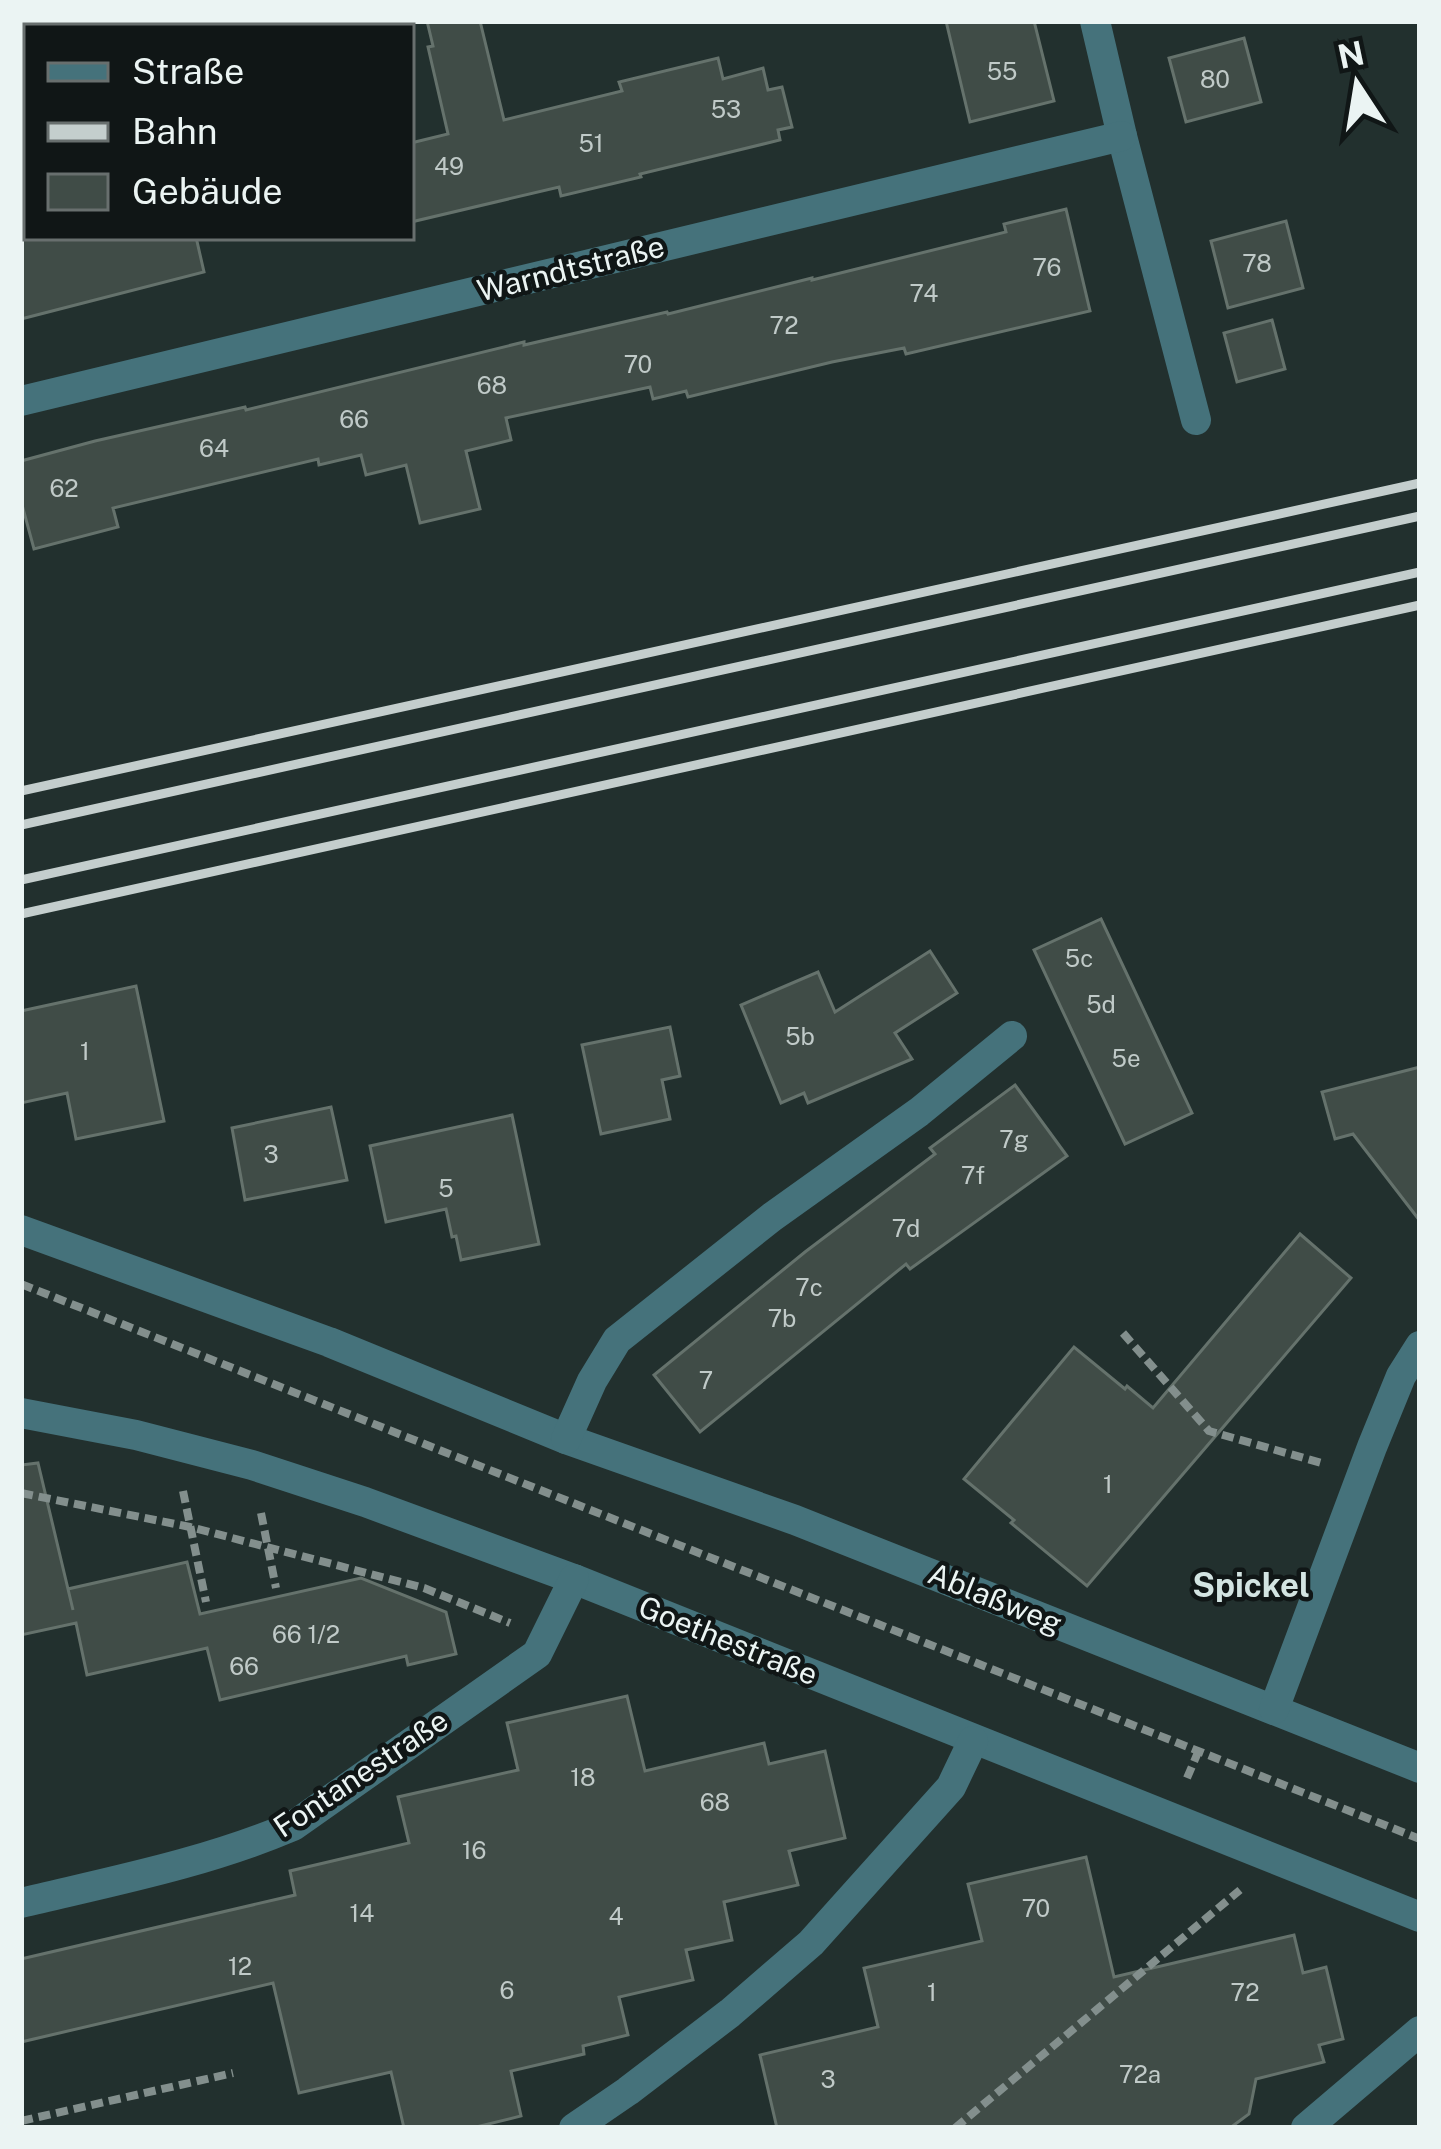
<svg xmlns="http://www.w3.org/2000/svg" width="1441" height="2149" font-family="'Public Sans',sans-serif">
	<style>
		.building { fill: #404c47; stroke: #65726c; stroke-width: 3 }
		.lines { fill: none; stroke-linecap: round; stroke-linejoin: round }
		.path { stroke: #838f8d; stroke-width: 8; stroke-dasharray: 12 6; stroke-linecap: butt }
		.minor { stroke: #45727b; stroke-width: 30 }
		.rail { stroke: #c4cecd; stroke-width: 9 }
		.labels { text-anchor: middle; stroke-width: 9; stroke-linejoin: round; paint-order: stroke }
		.number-label { font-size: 24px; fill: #c0cac8 }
		.street-label { font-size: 30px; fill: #ebf4f3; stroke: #101616 }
		.neighbourhood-label { font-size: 33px; font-weight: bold; fill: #d3e4e2; stroke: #101616 }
	</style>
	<rect width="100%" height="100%" fill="#22302e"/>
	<g class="building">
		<polygon points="427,21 480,21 504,120 622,91 619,82 718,58 723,79 763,68 768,90 782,87 792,127 778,130 780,140 640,174 641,177 561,196 559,187 411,222 411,143 448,134 428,47 433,46"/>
		<polygon points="946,21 1034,21 1054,101 970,122"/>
		<polygon points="1244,38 1261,102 1186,122 1169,58"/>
		<polygon points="1066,209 1090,311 906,354 904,348 832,362 688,397 686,391 653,399 650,387 506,418 511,440 466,451 480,509 420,523 406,465 366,475 361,455 319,465 318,459 113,508 118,527 34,549 21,501 21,461 95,441 245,407 246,410 524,342 524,345 667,312 668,314 812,278 812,280 1006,232 1004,224"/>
		<polygon points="1286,221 1303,288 1228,308 1211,241"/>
		<polygon points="21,237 196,237 204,272 21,319"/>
		<polygon points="1272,320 1285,369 1237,382 1224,333"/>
		<polygon points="1101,919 1192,1113 1125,1144 1034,950"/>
		<polygon points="930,951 957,993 895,1033 912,1059 808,1103 804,1093 781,1103 741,1005 818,972 835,1012"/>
		<polygon points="136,986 164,1121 76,1139 67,1093 21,1103 21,1011"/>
		<polygon points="670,1027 680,1076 662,1080 670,1119 601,1134 582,1045"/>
		<polygon points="1420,1067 1420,1221 1353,1134 1335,1139 1322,1092"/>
		<polygon points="1015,1085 1067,1156 910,1269 906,1264 700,1432 654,1375 805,1252 935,1154 930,1148"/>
		<polygon points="331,1107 347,1180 245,1200 232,1128"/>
		<polygon points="512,1115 539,1244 461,1260 456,1236 452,1237 446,1209 386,1222 370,1146"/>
		<polygon points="1300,1234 1351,1278 1087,1586 1011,1523 1014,1520 964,1479 1074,1347 1125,1389 1127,1386 1153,1408"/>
		<polygon points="38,1463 73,1610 68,1589 187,1562 200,1614 361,1578 446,1612 456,1654 408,1665 406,1656 220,1700 207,1648 87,1675 76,1623 21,1635 21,1465"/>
		<polygon points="627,1696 645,1771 764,1743 769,1764 825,1751 845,1838 789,1851 798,1885 724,1902 732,1940 686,1950 693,1980 619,1997 628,2035 583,2046 584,2054 511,2071 521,2116 472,2128 404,2128 391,2072 299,2093 273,1983 21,2042 21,1959 295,1895 290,1871 409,1843 398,1797 518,1770 507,1723"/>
		<polygon points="1086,1857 1114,1977 1294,1935 1303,1973 1326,1967 1343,2039 1319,2045 1324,2062 1256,2079 1249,2114 1230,2128 777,2128 760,2055 878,2027 864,1968 982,1941 968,1884"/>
	</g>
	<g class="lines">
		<g class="path">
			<polyline points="21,1284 1420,1839"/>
			<polyline points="1123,1333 1209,1431 1325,1464"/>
			<polyline points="183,1491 206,1602"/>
			<polyline points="21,1493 190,1527 424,1588 510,1623"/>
			<polyline points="261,1513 276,1588"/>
			<polyline points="1187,1778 1199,1750"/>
			<polyline points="21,2121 233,2073"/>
			<polyline points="955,2128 1240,1890"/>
		</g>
		<g class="minor">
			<polyline points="1095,21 1122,136 1196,420"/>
			<polyline points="21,401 1122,136"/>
			<polyline points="21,1230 329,1342 566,1439 795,1520 1420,1768"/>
			<polyline points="21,1413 136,1435 252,1465 365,1502 574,1579 1420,1917"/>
			<polyline points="566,1439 592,1381 617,1340 772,1217 919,1112 1012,1036"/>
			<polyline points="1274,1709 1372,1447 1401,1376 1420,1346"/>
			<path d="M 21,1903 C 113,1881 206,1863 293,1826 L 537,1654 L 574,1579"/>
			<polyline points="574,2128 628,2091 730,2013 811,1943 951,1787 973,1741"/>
			<polyline points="1306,2128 1420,2031"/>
		</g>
		<g class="rail">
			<polyline points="21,791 1420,483"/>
			<polyline points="21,825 1420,516"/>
			<polyline points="21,880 1420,572"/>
			<polyline points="21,914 1420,605"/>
		</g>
	</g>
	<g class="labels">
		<g class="number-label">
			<text x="1002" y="80">55</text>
			<text x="1215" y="88">80</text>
			<text x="726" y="118">53</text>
			<text x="591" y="152">51</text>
			<text x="449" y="175">49</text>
			<text x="1257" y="272">78</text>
			<text x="1047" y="276">76</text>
			<text x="924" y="302">74</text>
			<text x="784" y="334">72</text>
			<text x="638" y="373">70</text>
			<text x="492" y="394">68</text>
			<text x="354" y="428">66</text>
			<text x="214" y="457">64</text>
			<text x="64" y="497">62</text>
			<text x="1079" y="967">5c</text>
			<text x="1101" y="1013">5d</text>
			<text x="800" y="1045">5b</text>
			<text x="85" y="1060">1</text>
			<text x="1126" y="1067">5e</text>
			<text x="1014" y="1148">7g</text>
			<text x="271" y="1163">3</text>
			<text x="973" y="1184">7f</text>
			<text x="446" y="1197">5</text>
			<text x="906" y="1237">7d</text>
			<text x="809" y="1296">7c</text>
			<text x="782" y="1327">7b</text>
			<text x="706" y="1389">7</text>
			<text x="1108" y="1493">1</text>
			<text x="306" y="1643">66 1/2</text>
			<text x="244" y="1675">66</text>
			<text x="583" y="1786">18</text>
			<text x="715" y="1811">68</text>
			<text x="474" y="1859">16</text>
			<text x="1036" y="1917">70</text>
			<text x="362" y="1922">14</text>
			<text x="616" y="1925">4</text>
			<text x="240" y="1975">12</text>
			<text x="507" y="1999">6</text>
			<text x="932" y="2001">1</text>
			<text x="1245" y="2001">72</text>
			<text x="1140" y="2083">72a</text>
			<text x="828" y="2088">3</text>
		</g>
		<g class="street-label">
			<text transform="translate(571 269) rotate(-14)" y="10">Warndtstraße</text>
			<text transform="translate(995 1599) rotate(22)" y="10">Ablaßweg</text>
			<text transform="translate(728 1641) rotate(22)" y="10">Goethestraße</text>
			<text transform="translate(361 1774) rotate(-34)" y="10">Fontanestraße</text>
		</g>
		<g class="neighbourhood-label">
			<text x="1251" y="1597">Spickel</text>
		</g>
	</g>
	<rect width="1441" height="2149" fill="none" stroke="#ebf4f3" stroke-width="48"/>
	<rect x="24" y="24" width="390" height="216" fill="#101616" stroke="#686f6e" stroke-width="3"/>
	<rect x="48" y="63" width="60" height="18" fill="#45727b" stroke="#686f6e" stroke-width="3"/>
	<text x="132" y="84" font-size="36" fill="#ebf4f3">Straße</text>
	<rect x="48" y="123" width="60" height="18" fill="#c4cecd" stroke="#686f6e" stroke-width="3"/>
	<text x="132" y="144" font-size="36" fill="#ebf4f3">Bahn</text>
	<rect x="48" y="174" width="60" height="36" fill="#404c47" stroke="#686f6e" stroke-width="3"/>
	<text x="132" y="204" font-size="36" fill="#ebf4f3">Gebäude</text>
	<g transform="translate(1357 84) rotate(348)" stroke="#101616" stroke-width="9" paint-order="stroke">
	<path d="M0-9L21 45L0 30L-21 45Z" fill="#ebf4f3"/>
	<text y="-18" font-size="33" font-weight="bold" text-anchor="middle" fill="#ebf4f3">N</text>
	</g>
</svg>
